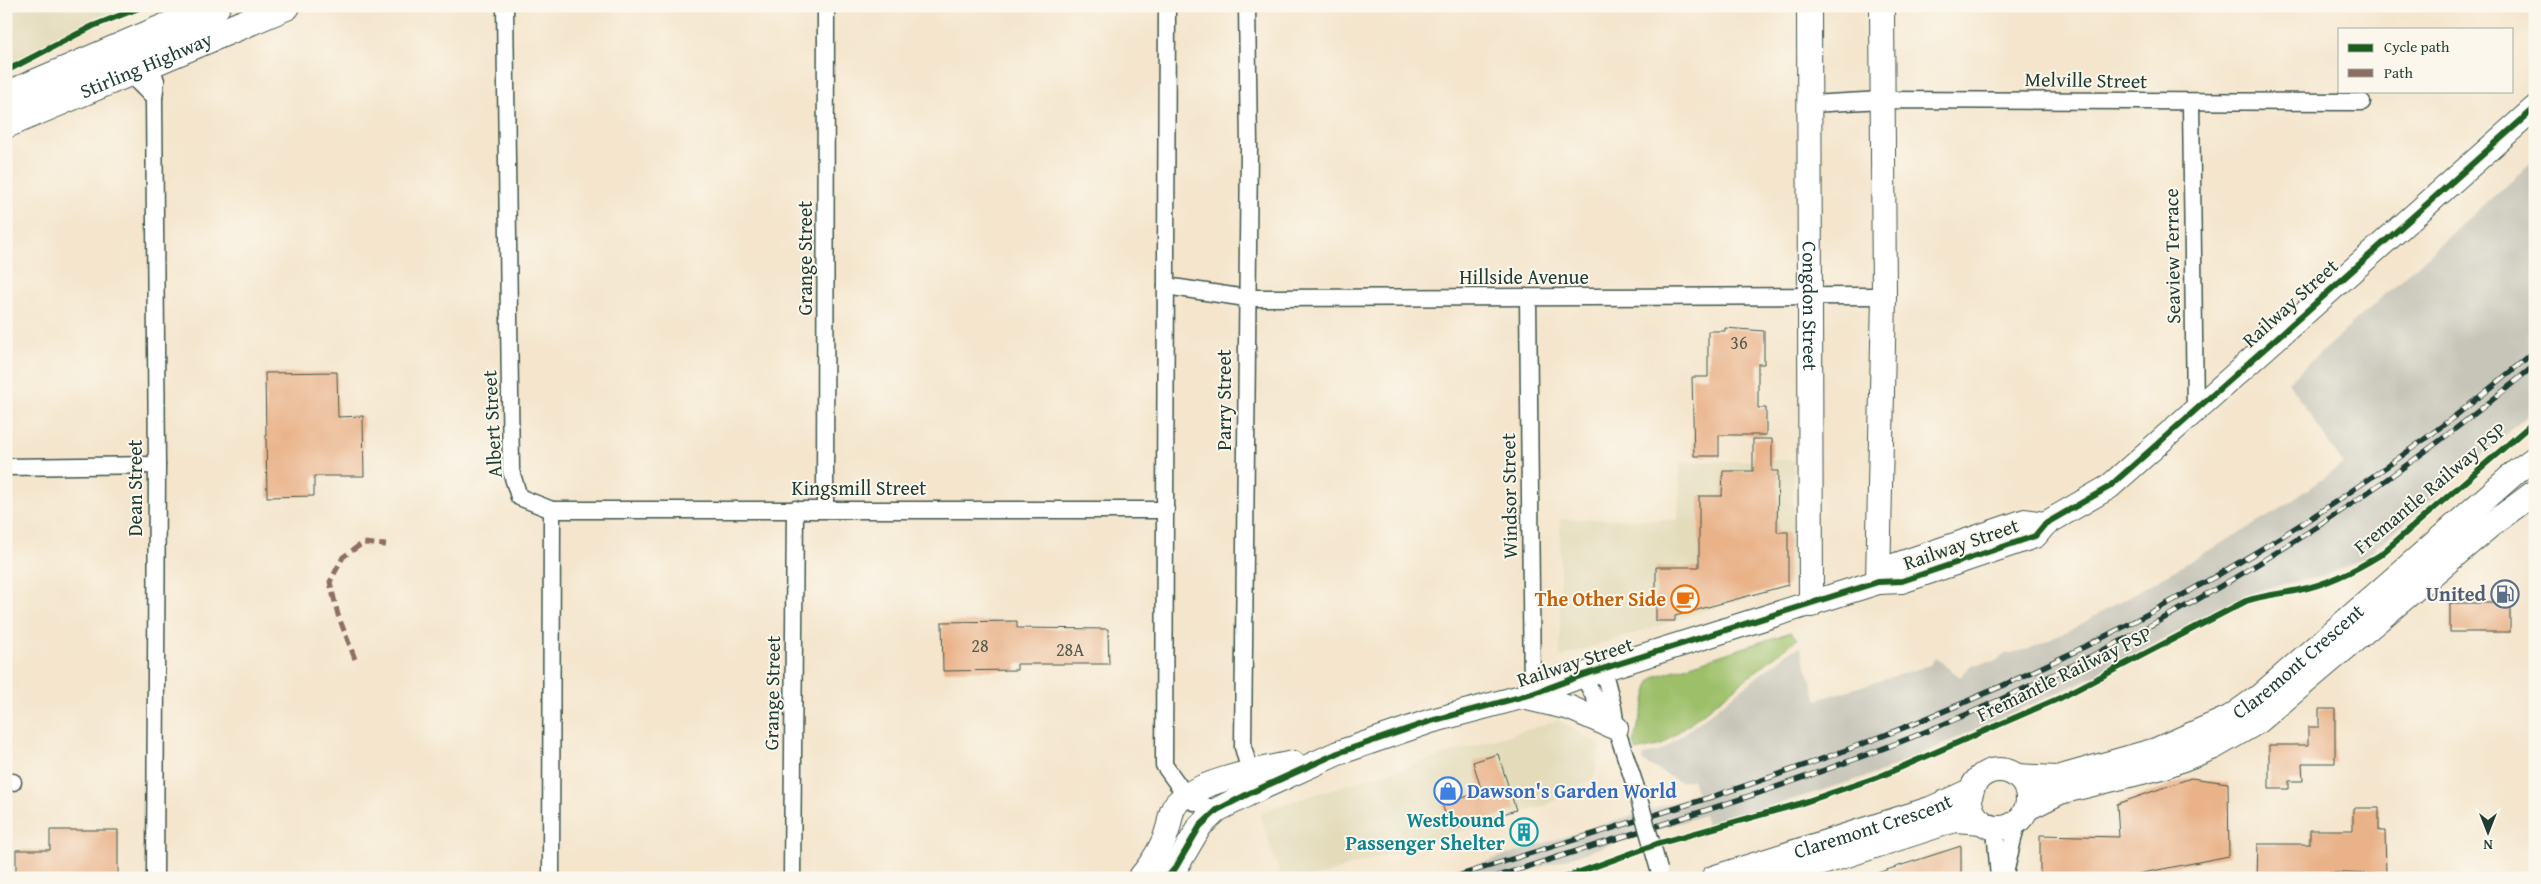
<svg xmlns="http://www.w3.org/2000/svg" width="2541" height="884" font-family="'Gentium Book Plus',serif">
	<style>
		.built { fill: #e3dbba }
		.industrial { fill: #c6c5b8 }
		.green { fill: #9dbf69; stroke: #5e7e4e }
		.building { fill: #e9b289 }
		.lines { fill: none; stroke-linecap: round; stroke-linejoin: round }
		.street-casing { stroke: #3f564b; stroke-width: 19 }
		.secondary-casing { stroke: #3f564b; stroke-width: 26 }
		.highway-casing { stroke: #3f564b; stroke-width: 30 }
		.street { stroke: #fff; stroke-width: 16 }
		.secondary { stroke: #fff; stroke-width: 24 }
		.highway { stroke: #fff; stroke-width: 28 }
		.rail-casing { stroke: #1f3d34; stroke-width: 5.5 }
		.rail { stroke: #fbf7ec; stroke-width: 4; stroke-dasharray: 11; stroke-linecap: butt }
		.street-bridge-casing { stroke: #3f564b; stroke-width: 19; stroke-linecap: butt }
		.street-bridge { stroke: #fff; stroke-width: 16 }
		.quiet { stroke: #8d6e63; stroke-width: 5; stroke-dasharray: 10 5; stroke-linecap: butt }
		.cycleway-casing { stroke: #fbf7ec; stroke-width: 9 }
		.cycleway { stroke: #1b5e20; stroke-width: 6 }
		.labels { text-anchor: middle; stroke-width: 4; stroke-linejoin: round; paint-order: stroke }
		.number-label { font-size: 18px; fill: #525a49 }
		.street-label { font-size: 20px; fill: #1f3d34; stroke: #fbf7ec }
		.service-label { font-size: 20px; font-weight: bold; fill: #4e5e75; stroke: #fbf7ec; text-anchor: end }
		.food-label { font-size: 20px; font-weight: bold; fill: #c56008; stroke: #fbf7ec; text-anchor: end }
		.shop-label { font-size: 20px; font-weight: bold; fill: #366cbe; stroke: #fbf7ec; text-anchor: start }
		.culture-label { font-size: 20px; font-weight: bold; fill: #0d838f; stroke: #fbf7ec; text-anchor: end }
	</style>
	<rect width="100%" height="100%" fill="#fbf7ec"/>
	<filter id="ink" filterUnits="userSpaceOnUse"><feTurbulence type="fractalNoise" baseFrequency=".02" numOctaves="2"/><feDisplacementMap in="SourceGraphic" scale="10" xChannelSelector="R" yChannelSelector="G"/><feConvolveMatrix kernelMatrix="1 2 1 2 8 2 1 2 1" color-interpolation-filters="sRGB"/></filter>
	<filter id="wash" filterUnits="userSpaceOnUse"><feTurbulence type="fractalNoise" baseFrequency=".0096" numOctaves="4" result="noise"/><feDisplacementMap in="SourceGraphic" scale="20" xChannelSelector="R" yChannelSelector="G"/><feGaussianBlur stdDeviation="1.12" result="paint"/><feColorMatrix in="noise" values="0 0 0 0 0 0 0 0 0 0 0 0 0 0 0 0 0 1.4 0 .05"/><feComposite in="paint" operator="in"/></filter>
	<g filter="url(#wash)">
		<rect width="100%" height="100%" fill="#f4e5cc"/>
		<g class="built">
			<polygon points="6,6 142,6 6,66"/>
			<polygon points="1794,460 1791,584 1560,657 1560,519 1678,520 1680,462"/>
			<polygon points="1559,720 1600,746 1594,777 1547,805 1312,878 1281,878 1260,814 1277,806"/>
		</g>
		<polygon class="industrial" points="2535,159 2535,409 2370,553 2347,567 2323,576 2270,587 2248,595 2095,676 1881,772 1707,826 1704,815 1506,878 1434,878 1697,795 1692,779 1680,782 1642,761 1644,755 1662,751 1789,652 1800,647 1817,700 1930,665 1935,657 1960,677 1971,665 1996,661 2005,654 2029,649 2069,631 2274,513 2343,464 2288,382"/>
		<polygon class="green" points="1791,632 1797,639 1662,745 1636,751 1634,741 1650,682 1654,677"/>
		<g id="blocks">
			<g class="building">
				<polygon points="1725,328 1764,331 1764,364 1758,364 1758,408 1766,408 1766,435 1719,435 1719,456 1694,456 1692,377 1708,377 1708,331 1725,331"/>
				<polygon points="337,372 338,417 363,416 364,476 314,476 314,496 267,497 265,373"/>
				<polygon points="1753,439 1772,439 1772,471 1778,471 1777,532 1788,532 1788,585 1675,616 1675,621 1656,621 1656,567 1699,567 1699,496 1722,496 1723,471 1753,471"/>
				<rect x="2450" y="603" width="60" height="29"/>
				<polygon points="1017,621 1017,628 1108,629 1109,664 1017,664 1017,670 943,671 942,622"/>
				<polygon points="2319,709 2335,709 2335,763 2302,763 2303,781 2289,781 2289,789 2269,789 2269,745 2308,745 2308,727 2319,727"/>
				<polygon points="1498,754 1516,810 1451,830 1442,804 1482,792 1473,762"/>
				<polygon points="2191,778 2228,783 2229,856 2117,878 2040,878 2040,835 2119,837 2117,804"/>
				<polygon points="2353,808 2379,808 2379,831 2385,831 2386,874 2300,872 2300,878 2257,878 2258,844 2310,844 2310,830 2353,830"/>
				<polygon points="50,830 118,830 118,877 16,878 16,850 50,850"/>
				<polygon points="1961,846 1961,878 1872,878 1871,875"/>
			</g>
		</g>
	</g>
	<g filter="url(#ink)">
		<use href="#blocks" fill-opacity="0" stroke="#3f564b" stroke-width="1"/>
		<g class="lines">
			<g class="street-casing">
				<g id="street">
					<polyline points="505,6 511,471 519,497 552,510 551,878"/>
					<polyline points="1167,6 1164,765 1189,800 1217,810"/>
					<polyline points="1247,6 1249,146 1243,747 1250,772 1250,783"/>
					<polyline points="148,57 156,81 154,98 157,465 155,878"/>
					<polyline points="128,64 137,81 154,98"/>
					<polyline points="2191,103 2195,409"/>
					<polyline points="1810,104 1882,100 2362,102"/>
					<polyline points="1166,286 1246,298 1884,296"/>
					<polyline points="1528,298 1532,694"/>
					<polyline points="6,467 157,465"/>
					<polyline points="825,509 826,6"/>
					<polyline points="552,510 1166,510"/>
					<polyline points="1603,669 1613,707 1616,728 1635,785"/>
					<polyline points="1583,675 1602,712 1614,726"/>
					<polyline points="6,782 13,782"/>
					<polyline points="1995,828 1999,878"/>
					<polyline points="792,878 795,509"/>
					<polyline points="2004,878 2017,822"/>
				</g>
			</g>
			<g class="secondary-casing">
				<g id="secondary">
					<path id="s1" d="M 1809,6 L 1811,605"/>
					<polyline points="1878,582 1884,296 1882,6"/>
					<polyline points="1878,582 1896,565 2025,521 2045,524"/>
					<polyline points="1523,697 1570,708 1616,728"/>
					<circle cx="1999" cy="799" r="29"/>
					<path id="s2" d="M 2017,776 L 2057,778 L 2156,750 L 2229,718 L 2260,696 L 2517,471 L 2535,458"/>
					<polyline points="2026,809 2060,792 2162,767 2214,747 2259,721 2492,524 2535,492"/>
					<path d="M 1140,878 C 1151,865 1164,845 1168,828 C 1170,822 1170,815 1173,809 C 1182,784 1267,768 1293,763"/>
					<polyline points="1167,878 1176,867 1200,826 1217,810 1250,793 1338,753 1431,721 1532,694 1583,675 1878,582 1902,581 2035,536 2045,524 2109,487 2535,108"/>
					<path id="s3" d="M 1713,878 L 1930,809 L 1972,790"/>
					<polyline points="1776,878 1955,820 1982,822"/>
				</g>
			</g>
			<g class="highway-casing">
				<g id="highway">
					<polyline points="6,96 216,6"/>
					<path id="s4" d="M 6,124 L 286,6"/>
				</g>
			</g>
			<use href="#street" class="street"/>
			<use href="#secondary" class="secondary"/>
			<use href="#highway" class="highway"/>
			<g class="rail-casing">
				<g id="rail">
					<path d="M 1451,878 C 1593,833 1737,793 1875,739 C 2113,647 2340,518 2535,351"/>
					<path d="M 1492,878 C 1632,833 1774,792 1910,738 C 2136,647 2348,522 2535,365"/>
				</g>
			</g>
			<use href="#rail" class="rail"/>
			<g class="street-bridge-casing">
				<polyline id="street-bridge" points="1635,785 1659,870"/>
			</g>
			<use href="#street-bridge" class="street-bridge"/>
			<polyline class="quiet" points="355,659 338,615 330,582 343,557 363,543 386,545"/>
			<g class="cycleway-casing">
				<g id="cycleway">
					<polyline points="6,71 93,26 144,6"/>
					<polyline points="1167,878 1176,867 1200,826 1217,810 1250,793 1338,753 1431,721 1532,694 1583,675 1878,582 1902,581 2035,536 2045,524 2109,487 2535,108"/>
					<path d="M 1563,878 L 1657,844 L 1799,804 L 1881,776 L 2060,698 L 2246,601 C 2264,595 2281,594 2299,590 C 2328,584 2356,570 2380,555 L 2535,421"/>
				</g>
			</g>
			<use href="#cycleway" class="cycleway"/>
		</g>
	</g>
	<defs>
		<g id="fuel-ring" transform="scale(1.4375)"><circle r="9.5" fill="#fbf7ec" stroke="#5c6f8a" stroke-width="1.5"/><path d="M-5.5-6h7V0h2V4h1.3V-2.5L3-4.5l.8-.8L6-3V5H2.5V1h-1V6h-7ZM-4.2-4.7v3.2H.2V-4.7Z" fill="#5c6f8a"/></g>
		<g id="cafe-ring" transform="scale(1.4375)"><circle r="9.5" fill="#fbf7ec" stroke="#e8710a" stroke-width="1.5"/><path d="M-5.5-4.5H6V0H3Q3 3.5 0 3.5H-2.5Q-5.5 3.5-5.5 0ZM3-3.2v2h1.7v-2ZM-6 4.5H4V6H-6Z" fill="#e8710a"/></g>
		<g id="shop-ring" transform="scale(1.4375)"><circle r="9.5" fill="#fbf7ec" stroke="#3f7fe0" stroke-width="1.5"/><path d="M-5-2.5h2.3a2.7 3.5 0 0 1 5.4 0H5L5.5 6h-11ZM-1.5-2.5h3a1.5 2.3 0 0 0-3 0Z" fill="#3f7fe0"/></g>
		<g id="building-ring" transform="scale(1.4375)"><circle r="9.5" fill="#fbf7ec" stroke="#0f9aa8" stroke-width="1.5"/><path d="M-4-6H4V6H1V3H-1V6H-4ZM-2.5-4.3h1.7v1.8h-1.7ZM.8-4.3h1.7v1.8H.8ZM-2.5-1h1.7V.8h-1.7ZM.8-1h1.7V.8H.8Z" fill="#0f9aa8"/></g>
	</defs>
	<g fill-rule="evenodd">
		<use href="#fuel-ring" x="2505" y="594"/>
		<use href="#cafe-ring" x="1685" y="599"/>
		<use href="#shop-ring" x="1448" y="791"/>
		<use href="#building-ring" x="1524" y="832"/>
	</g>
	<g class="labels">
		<g class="number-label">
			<text x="1739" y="349">36</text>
			<text x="980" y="652">28</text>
			<text x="1070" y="656">28A</text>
		</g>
		<g class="street-label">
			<text dy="7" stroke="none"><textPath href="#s4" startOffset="152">Stirling Highway</textPath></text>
			<text transform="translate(2086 80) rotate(1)" y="7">Melville Street</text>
			<text transform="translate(2172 256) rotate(-91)" y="7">Seaview Terrace</text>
			<text transform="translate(805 258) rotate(-90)" y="7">Grange Street</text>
			<text x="1524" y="284">Hillside Avenue</text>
			<text transform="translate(2290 303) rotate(-42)" y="7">Railway Street</text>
			<text dy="7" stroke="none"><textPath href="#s1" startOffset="300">Congdon Street</textPath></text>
			<text transform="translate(1224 400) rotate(-90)" y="7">Parry Street</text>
			<text transform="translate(492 424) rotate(-93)" y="7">Albert Street</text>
			<text transform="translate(135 488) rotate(-90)" y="7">Dean Street</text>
			<text x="859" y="495">Kingsmill Street</text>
			<text transform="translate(2430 488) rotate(-40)" y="7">Fremantle Railway PSP</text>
			<text transform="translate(1509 496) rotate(-91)" y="7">Windsor Street</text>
			<text transform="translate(1961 544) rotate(-19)" y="7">Railway Street</text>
			<text dy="7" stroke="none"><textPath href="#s2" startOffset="312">Claremont Crescent</textPath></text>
			<text transform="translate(1575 662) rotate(-18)" y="7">Railway Street</text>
			<text transform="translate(2064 674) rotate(-26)" y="7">Fremantle Railway PSP</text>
			<text transform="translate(772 693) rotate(-89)" y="7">Grange Street</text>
			<text dy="7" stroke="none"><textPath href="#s3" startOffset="168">Claremont Crescent</textPath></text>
		</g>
		<g class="service-label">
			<text x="2486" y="601">United</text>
		</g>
		<g class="food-label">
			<text x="1666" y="606">The Other Side</text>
		</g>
		<g class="shop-label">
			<text x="1467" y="798">Dawson's Garden World</text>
		</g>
		<g class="culture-label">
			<text x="1505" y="827">Westbound<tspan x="1505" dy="23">Passenger Shelter</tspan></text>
		</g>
	</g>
	<rect width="2541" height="884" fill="none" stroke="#fbf7ec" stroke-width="25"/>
	<rect x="2338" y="28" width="175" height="65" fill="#fbf7ec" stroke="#a3ada2"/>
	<rect x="2348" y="44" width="25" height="8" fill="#1b5e20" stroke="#a3ada2"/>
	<text x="2384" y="52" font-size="15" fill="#1f3d34">Cycle path</text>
	<rect x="2348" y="69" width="25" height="8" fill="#8d6e63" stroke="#a3ada2"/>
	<text x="2384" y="78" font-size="15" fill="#1f3d34">Path</text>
	<g transform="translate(2488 832) rotate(180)" stroke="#fbf7ec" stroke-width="4" paint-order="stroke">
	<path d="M0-4L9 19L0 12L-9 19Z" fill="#1f3d34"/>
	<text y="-8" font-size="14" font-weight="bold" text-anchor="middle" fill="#1f3d34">N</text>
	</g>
</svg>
